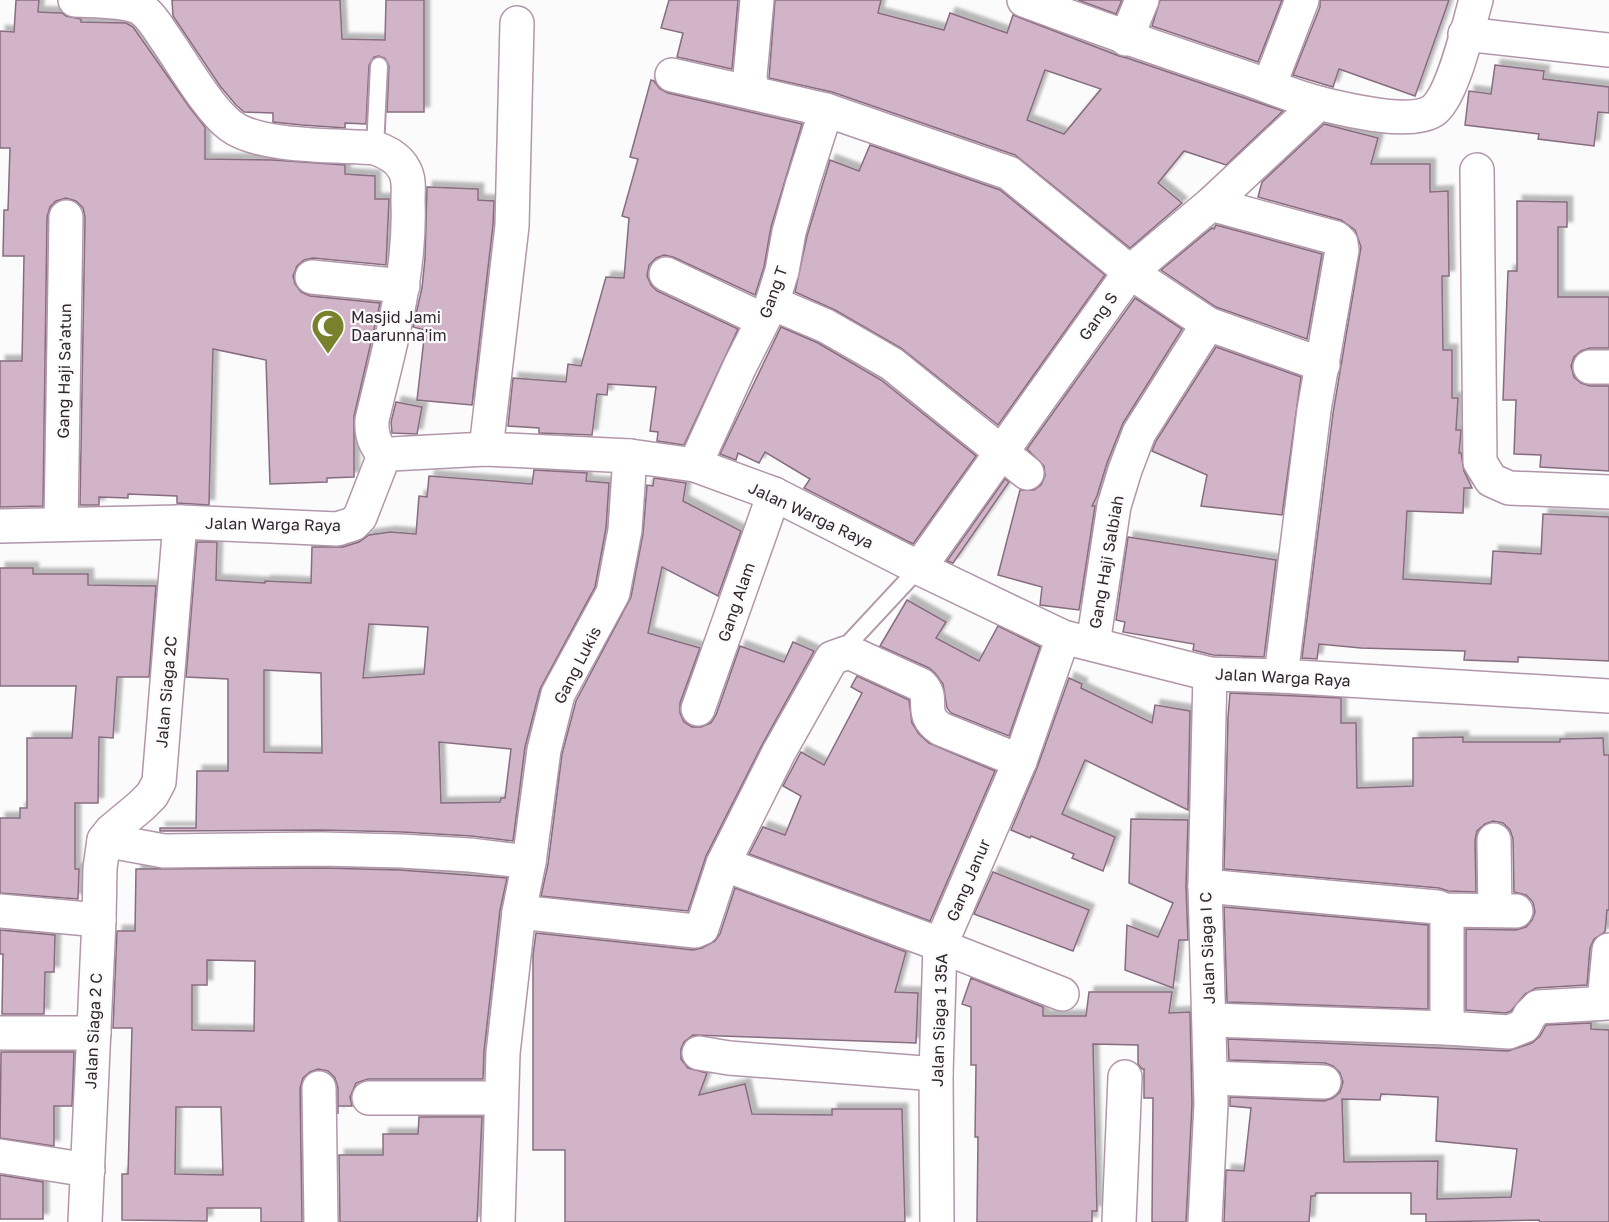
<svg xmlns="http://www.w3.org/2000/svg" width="1609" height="1222" font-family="'Golos Text',sans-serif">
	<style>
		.building { fill: #d1b4c8; stroke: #876d7f; stroke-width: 1.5; fill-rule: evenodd; filter: url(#shadow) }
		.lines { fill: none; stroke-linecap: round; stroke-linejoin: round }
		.service-casing { stroke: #b296aa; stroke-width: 20 }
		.minor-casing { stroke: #b296aa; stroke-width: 36 }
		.service { stroke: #fff; stroke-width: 16 }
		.minor { stroke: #fff; stroke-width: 33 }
		.labels { text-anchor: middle; stroke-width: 4.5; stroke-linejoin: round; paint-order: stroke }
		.street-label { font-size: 16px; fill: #32272f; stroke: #fbfbfb }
		.poi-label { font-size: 16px; fill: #32272f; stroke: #fbfbfb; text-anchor: start }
	</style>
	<defs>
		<filter id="shadow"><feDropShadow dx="5.5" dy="-5.5" stdDeviation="1.5" flood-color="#0004"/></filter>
	</defs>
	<rect width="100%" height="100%" fill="#fbfbfb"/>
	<g class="building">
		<polygon points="16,0 39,0 38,12 62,13 66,16 81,19 81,22 126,23 133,27 190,108 205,127 205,159 273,160 345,165 345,174 375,176 375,199 389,199 386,265 313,258 304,260 297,266 293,276 295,284 301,292 310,296 380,303 354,416 354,477 327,478 327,482 270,484 266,360 213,349 209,505 177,503 177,496 128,494 128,498 99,497 99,505 80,505 85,217 83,208 76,201 66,198 56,201 50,207 47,217 43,506 0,507 0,361 22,361 24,256 3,256 4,210 8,210 10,148 0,148 0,31 14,32"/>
		<polygon points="172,0 340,0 342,39 385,40 386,0 424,0 424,112 387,112 389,66 385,58 379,56 374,57 369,65 366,124 345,123 345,128 302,125 273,122 273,113 244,112 236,105 220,86 173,16"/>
		<polygon points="669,0 738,0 732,69 677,57 683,33 661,28"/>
		<path d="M 775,0 L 881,0 L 878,13 L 944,30 L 950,13 L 1007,33 L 1013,15 L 1119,56 L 1127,58 L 1283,111 L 1226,165 L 1184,151 L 1158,183 L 1182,203 L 1130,248 L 1015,155 L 832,92 L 769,78 ZM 1045,70 L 1101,89 L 1064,134 L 1027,120 Z"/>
		<polygon points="1078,0 1122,0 1116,14"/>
		<polygon points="1160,0 1282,0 1258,62 1152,26"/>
		<polygon points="1320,0 1449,0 1415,96 1339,69 1333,87 1293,75 1320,7"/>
		<polygon points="1495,65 1544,71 1543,79 1609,87 1609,113 1598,112 1594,146 1538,139 1539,134 1465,125 1469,91 1491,94"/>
		<polygon points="651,80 654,81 660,89 668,93 802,124 771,227 764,267 755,295 673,257 664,255 656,258 649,265 647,276 651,285 657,291 738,329 684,445 657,441 658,432 650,431 656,387 608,384 607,395 597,394 592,435 539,433 539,428 508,426 513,378 566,382 568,364 581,366 606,277 624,278 629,218 622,216 638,159 630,157"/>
		<polygon points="1324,124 1378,138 1371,164 1430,164 1430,192 1448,191 1449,276 1442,276 1443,350 1452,350 1452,398 1458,398 1456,430 1461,430 1459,453 1461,453 1464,471 1472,488 1464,488 1463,513 1407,511 1403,579 1491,584 1493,551 1541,554 1543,514 1609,517 1609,661 1518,657 1518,662 1464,660 1465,651 1361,648 1319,644 1317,659 1302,658 1333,413 1361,247 1355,230 1341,220 1258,197 1262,182"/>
		<polygon points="870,145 1000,190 1105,275 998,425 901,348 835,310 795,292 807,236 830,160 859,171"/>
		<polygon points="427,187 478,189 478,200 494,201 493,225 472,405 417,400 425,330 413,327 422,288 425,258"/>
		<polygon points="1517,201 1567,202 1567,227 1558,227 1558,297 1609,297 1609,348 1590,348 1581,351 1574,357 1571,366 1574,377 1581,383 1590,386 1609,386 1609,471 1540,467 1541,455 1514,454 1516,400 1503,400 1508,271 1517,271"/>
		<polygon points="1216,225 1322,254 1307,339 1216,307 1161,270 1212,228 1214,229"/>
		<polygon points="1135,298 1182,329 1123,423 1107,463 1097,496 1092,506 1095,506 1079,610 1040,605 1042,587 998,575 1020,490 1034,490 1041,485 1045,476 1044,466 1027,449"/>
		<polygon points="781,327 818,343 881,380 976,456 913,544 804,488 810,479 765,452 759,463 738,453 736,460 720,454"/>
		<polygon points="1216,347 1301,377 1282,515 1201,506 1207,475 1152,451 1156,441"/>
		<polygon points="396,402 422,407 417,434 392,433 391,422"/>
		<path d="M 534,470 L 587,473 L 586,481 L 609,483 L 606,528 L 595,587 L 540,689 L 525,747 L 513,841 L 471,836 L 402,832 L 321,830 L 160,831 L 160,828 L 196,828 L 197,771 L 228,771 L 228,679 L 186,677 L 197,542 L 217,542 L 216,580 L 265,583 L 265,581 L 311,583 L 312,547 L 343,547 L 359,542 L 369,535 L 390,532 L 416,534 L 419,496 L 427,497 L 429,476 L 532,484 ZM 369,624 L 428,627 L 424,674 L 363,678 ZM 264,670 L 321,673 L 322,753 L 264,752 ZM 439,742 L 511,749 L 505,798 L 501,798 L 500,802 L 441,803 Z"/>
		<polygon points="654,478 686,483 683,501 741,531 718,596 662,567 648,633 700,648 680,703 680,713 684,722 692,727 701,727 711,723 716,715 740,646 784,662 793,642 814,651 763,743 706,856 688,911 541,896 548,864 562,754 576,701 631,597 643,534 647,485 653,486"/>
		<polygon points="1005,479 1009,482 953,563 947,561"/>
		<polygon points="1128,537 1276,560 1264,657 1213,655 1193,650 1194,644 1123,632 1125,622 1116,620"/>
		<polygon points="0,568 33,568 33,574 88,574 88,585 156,586 149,677 117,677 113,738 99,737 98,803 75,803 75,869 79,869 78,899 0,893 0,818 20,818 20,808 27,808 27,738 72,738 76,686 0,686"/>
		<polygon points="907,600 946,622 936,638 979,661 998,626 1040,647 1009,736 951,713 947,708 943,684 935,673 929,668 880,646"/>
		<polygon points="857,676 909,700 912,723 919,734 929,743 995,771 930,921 749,854 763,827 785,835 801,796 783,786 801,752 824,765 862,693 851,687"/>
		<polygon points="1069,678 1082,684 1081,688 1152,723 1155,705 1190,711 1188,810 1085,760 1062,814 1115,837 1103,871 1072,858 1074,854 1031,836 1030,838 1011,830 1037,768"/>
		<polygon points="1230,693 1341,698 1341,723 1356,723 1357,788 1413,786 1413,738 1463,737 1463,742 1560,742 1560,739 1603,738 1604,755 1609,755 1609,910 1607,910 1605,932 1594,939 1590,948 1587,985 1536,988 1525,994 1511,1011 1506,1013 1466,1010 1466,929 1516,930 1526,927 1532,920 1535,912 1533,902 1526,895 1514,892 1513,839 1510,830 1503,823 1493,821 1485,824 1477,831 1475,840 1476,892 1448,891 1439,888 1224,869 1228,717"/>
		<polygon points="1131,819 1188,820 1186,886 1188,940 1179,940 1173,988 1125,970 1127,925 1158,937 1173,903 1129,883"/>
		<path d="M 321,868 L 400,870 L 507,878 L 500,910 L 484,1051 L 483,1079 L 368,1079 L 356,1083 L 350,1097 L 352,1106 L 338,1106 L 338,1114 L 338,1088 L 335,1078 L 328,1071 L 318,1069 L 310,1072 L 303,1078 L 300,1088 L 302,1222 L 261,1222 L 261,1208 L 207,1208 L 207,1221 L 122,1220 L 122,1174 L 128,1174 L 132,1028 L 113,1028 L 117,931 L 135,931 L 136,869 ZM 207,960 L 255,961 L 254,1031 L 192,1030 L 192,985 L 207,985 ZM 176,1107 L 221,1107 L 223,1175 L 175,1174 Z"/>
		<polygon points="993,872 1089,910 1073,951 974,914"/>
		<polygon points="735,888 906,952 895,992 918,993 916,1043 693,1035 684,1042 681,1049 681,1059 688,1068 707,1073 699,1095 745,1084 752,1114 832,1115 832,1109 902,1109 905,1222 565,1222 565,1150 533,1150 533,955 536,933 693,950 702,948 715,941 720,934"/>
		<polygon points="1224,907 1428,925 1428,1009 1227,1002"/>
		<polygon points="0,930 55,935 54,972 45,972 44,1014 2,1014 3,954 0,954"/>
		<polygon points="971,978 1043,1007 1043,1016 1086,1016 1089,992 1172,992 1169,1013 1190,1012 1192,1104 1186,1222 1152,1222 1153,1098 1144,1098 1144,1069 1142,1069 1138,1064 1138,1045 1093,1044 1097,1211 1092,1211 1092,1222 977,1222 978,1137 975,1137 976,1065 971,1065 971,1007 962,1004"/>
		<path d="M 1591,1023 L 1591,1029 L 1609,1030 L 1609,1222 L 1540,1222 L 1539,1220 L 1426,1222 L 1426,1214 L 1411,1214 L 1411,1193 L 1316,1193 L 1315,1196 L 1311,1196 L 1309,1222 L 1224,1222 L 1226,1170 L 1244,1171 L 1251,1108 L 1230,1106 L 1230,1097 L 1324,1101 L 1333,1098 L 1340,1092 L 1343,1082 L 1340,1073 L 1333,1066 L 1325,1063 L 1229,1060 L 1228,1039 L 1508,1051 L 1532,1043 L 1540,1036 L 1546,1025 ZM 1381,1094 L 1438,1097 L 1436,1141 L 1517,1149 L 1511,1197 L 1437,1199 L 1438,1161 L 1344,1162 L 1342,1099 L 1380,1100 Z"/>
		<polygon points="1,1052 74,1052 72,1106 54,1106 54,1146 0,1138"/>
		<polygon points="419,1117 482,1117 477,1222 340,1222 339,1155 383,1155 383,1134 418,1134"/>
		<polygon points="0,1175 43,1182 43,1219 0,1219"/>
	</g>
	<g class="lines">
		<g class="service-casing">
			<g id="service">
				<polyline points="375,148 379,66"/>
				<polyline points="839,654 919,568"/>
			</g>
		</g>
		<g class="minor-casing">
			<g id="minor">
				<path d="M 75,0 C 94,1 121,0 138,7 C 150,13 158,28 165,38 C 182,62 209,110 231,126 C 260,148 339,145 375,148 C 387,152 398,158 404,169 C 410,179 408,191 408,201 C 411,276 389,348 372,420 C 371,436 375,444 385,457"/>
				<polyline points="757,0 750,76 752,93 826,110 1009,173 1130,272 1208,324 1323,365"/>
				<path d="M 1024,0 C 1096,27 1167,52 1240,76 C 1267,85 1294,97 1322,104 C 1347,110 1412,126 1434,110 C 1454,93 1468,27 1476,0"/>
				<polyline points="1465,34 1609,50"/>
				<polyline points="1126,39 1142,0"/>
				<polyline points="672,75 752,93"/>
				<polyline points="1269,86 1302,0"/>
				<polyline points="1477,170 1480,462 1491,480 1509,488 1609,492"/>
				<polyline points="1211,204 1336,238 1341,243 1342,250 1314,410 1281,676"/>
				<polyline points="666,274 763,320"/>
				<polyline points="312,277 403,286"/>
				<polyline points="772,303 826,326 892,364 1027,473"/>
				<polyline points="1590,367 1609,367"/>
				<polyline points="486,449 512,226 517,23"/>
				<polyline points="695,465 740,366 772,303 782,271 789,232 802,186 826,110"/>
				<polyline points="61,524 66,217"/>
				<polyline points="0,526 180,522 337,529 353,524 360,517 381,463 385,457 391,454 486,449 630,456 695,465 774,494 919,568 1063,637 1210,674 1281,676 1609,696"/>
				<polyline points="919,568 1130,272 1211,204 1319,103"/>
				<polyline points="1093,644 1114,506 1125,470 1139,433 1208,324"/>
				<polyline points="698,709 774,494"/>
				<polyline points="104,840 164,851 321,849 401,851 470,855 529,862"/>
				<polyline points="1494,840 1495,910"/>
				<polyline points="723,864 931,941 943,939 1020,761 1063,637"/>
				<polyline points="1205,886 1437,907 1444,910 1516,911"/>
				<polyline points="1444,910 1447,917 1447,1028"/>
				<polyline points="0,911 99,920"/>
				<path d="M 519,912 L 695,931 L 702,928 L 723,864 L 779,752 L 832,658 L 846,653 L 853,654 L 921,685 C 936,699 917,713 941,729 L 1020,761"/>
				<polyline points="1604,1002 1609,950"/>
				<polyline points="1210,1020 1447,1028 1509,1032 1524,1026 1530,1015 1538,1007 1609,1003"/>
				<polyline points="0,1033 94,1033"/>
				<polyline points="699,1053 729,1058 936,1074"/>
				<polyline points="1211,1078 1324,1082"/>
				<polyline points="319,1088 321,1222"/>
				<polyline points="369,1098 500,1098"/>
				<polyline points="0,1156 88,1170"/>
				<polyline points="85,1222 99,920 100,868 104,840 111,831 141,806 152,795 159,782 180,522"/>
				<polyline points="498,1222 503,1053 519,912 529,862 544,750 558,694 613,593 625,530 630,456"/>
				<polyline points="937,1222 936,1074 940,946 1062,994"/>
				<polyline points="1119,1222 1125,1077"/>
				<polyline points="1205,1222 1211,1104 1205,886 1210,674"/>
			</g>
		</g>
		<use href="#service" class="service"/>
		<use href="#minor" class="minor"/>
	</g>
	<defs>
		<g id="mosque-pin" transform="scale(1.725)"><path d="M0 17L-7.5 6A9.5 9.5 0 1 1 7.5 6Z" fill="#79812c" stroke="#fbfbfb"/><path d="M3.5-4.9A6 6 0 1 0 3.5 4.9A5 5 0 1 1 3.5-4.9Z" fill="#fff"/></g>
	</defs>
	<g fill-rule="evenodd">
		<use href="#mosque-pin" x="328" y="326"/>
	</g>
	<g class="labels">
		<g class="street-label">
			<text transform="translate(773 292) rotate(-70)" y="6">Gang T</text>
			<text transform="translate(1098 316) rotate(-55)" y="6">Gang S</text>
			<text transform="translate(64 371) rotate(-89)" y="6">Gang Haji Sa'atun</text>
			<text transform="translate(811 515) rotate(25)" y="6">Jalan Warga Raya</text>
			<text transform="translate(273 524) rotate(1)" y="6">Jalan Warga Raya</text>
			<text transform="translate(1106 562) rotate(-80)" y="6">Gang Haji Salbiah</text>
			<text transform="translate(736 602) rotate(-71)" y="6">Gang Alam</text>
			<text transform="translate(577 665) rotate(-63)" y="6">Gang Lukis</text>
			<text transform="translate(1283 677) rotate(3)" y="6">Jalan Warga Raya</text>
			<text transform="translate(166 692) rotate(-85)" y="6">Jalan Siaga 2C</text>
			<text transform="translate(968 880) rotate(-67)" y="6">Gang Janur</text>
			<text transform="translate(1207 948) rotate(-92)" y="6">Jalan Siaga I C</text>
			<text transform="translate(939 1020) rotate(-88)" y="6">Jalan Siaga 1 35A</text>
			<text transform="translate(93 1031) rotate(-87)" y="6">Jalan Siaga 2 C</text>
		</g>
		<g class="poi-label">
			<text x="351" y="323">Masjid Jami<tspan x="351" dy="18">Daarunna'im</tspan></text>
		</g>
	</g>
</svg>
